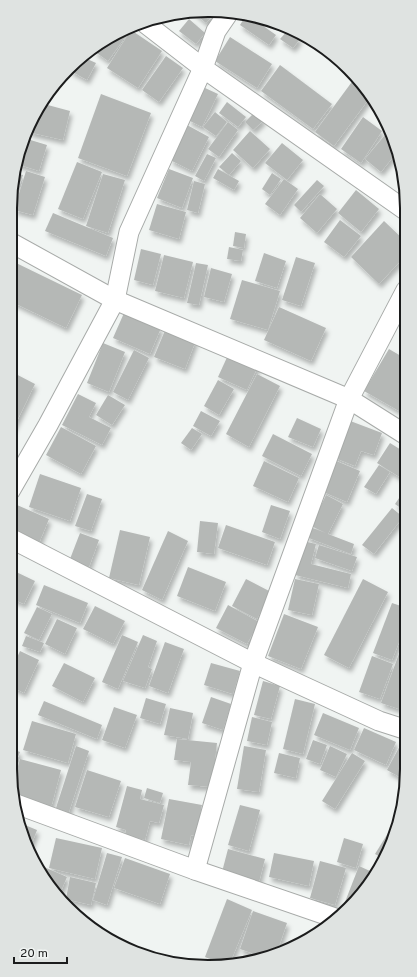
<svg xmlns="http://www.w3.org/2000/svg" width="417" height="977" font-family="Overpass,sans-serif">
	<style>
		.building { fill: #b5b8b6; filter: url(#shadow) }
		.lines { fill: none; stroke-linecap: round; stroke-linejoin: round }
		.street-casing { stroke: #a7aaa8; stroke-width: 21 }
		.street { stroke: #fff; stroke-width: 19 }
		.rim { fill: none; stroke: #1b1c1c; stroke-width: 2 }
	</style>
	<defs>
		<filter id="shadow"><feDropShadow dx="2.5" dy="4.5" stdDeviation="2" flood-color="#0004"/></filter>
	</defs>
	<rect width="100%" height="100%" fill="#f0f4f2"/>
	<g class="building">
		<polygon points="196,10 215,13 206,23 192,11"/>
		<polygon points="245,17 252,18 276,35 269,45 240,25"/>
		<polygon points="189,19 205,33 196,44 179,31"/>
		<polygon points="121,30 124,30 128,33 108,61 94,51"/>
		<polygon points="131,30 162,51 138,88 107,68"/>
		<polygon points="288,30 300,39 293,48 280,39"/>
		<polygon points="230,37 272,64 257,88 215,61"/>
		<polygon points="166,56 183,68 159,102 142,90"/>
		<polygon points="85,58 96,63 87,80 69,70"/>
		<polygon points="280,65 332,104 313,129 261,91"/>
		<polygon points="354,79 366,88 371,96 334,146 315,132"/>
		<polygon points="205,88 218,94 202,127 188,120"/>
		<polygon points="101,94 151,113 127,176 78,158"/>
		<polygon points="227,102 246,117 238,127 219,113"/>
		<polygon points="44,104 70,111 63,140 28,132"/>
		<polygon points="215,112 227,122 216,136 203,127"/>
		<polygon points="255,112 264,120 253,130 245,122"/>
		<polygon points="363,117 382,131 361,163 341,149"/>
		<polygon points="228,122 238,130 219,157 208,149"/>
		<polygon points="187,125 209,137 192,171 170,160"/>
		<polygon points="390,129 397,152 381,172 365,159"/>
		<polygon points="250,131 270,149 253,168 233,150"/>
		<polygon points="24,138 47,145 39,171 17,164 21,144"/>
		<polygon points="282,143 303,160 287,180 265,163"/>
		<polygon points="232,153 241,161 229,175 219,167"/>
		<polygon points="207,154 216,158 204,181 195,176"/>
		<polygon points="77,162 102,172 83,219 58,209"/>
		<polygon points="169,169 193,178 182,208 157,198"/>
		<polygon points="218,169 239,181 234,190 213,178"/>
		<polygon points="26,171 45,177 33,215 14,210"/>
		<polygon points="16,173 23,175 11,208 10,208"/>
		<polygon points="272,173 281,179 270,195 262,189"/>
		<polygon points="103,174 125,180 108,233 86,226"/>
		<polygon points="284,179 298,189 280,215 265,204"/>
		<polygon points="317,180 324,186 301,212 294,205"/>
		<polygon points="194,181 205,184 198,213 187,210"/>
		<polygon points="356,190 379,209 361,232 338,213"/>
		<polygon points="320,194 337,209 317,233 300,218"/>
		<polygon points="157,204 186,212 179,239 149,230"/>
		<polygon points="53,213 113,238 106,256 45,231"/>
		<polygon points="340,220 361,236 344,257 324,242"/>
		<polygon points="384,221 405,241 405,256 379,284 351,257"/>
		<polygon points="235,232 246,234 244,248 233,246"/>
		<polygon points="229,247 243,250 241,261 227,259"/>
		<polygon points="141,249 161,254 153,285 134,280"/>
		<polygon points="264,253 286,261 277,288 255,281"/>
		<polygon points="164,255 193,262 184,298 155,291"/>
		<polygon points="296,257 315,263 301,306 282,300"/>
		<polygon points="12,261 82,295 66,328 10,301 10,265"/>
		<polygon points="196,263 208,265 199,305 187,303"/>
		<polygon points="211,268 232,274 224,302 204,297"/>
		<polygon points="242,280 280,291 268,330 230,319"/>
		<polygon points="279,307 326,328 311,361 264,340"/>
		<polygon points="124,313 161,328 150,354 113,338"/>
		<polygon points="406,315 406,324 402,322"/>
		<polygon points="166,328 196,340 185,369 154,357"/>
		<polygon points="103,343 125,352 109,392 87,383"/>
		<polygon points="389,349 406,359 406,399 399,411 364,391"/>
		<polygon points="134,350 149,358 128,400 113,392"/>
		<polygon points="229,353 258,366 247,390 218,377"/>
		<polygon points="10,371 35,384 10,435"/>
		<polygon points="257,374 280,386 249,447 226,434"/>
		<polygon points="218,380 234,389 219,415 204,406"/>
		<polygon points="78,394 96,403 89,417 111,428 102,445 62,425"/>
		<polygon points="108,395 125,405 112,425 96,415"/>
		<polygon points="201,411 220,421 211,436 193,426"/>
		<polygon points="297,418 321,429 313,447 288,437"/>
		<polygon points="345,419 382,433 374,455 361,451 355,466 330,456"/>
		<polygon points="61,427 96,446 81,474 46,455"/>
		<polygon points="192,428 202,434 191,450 181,443"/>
		<polygon points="273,434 312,454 301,476 262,456"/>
		<polygon points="390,443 406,453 406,481 377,463"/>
		<polygon points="334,460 360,471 347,502 321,491"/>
		<polygon points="264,461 299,478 288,502 253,486"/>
		<polygon points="379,465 390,472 376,494 364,487"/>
		<polygon points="40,474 81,488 70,521 29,507"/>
		<polygon points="406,488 406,512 395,504"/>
		<polygon points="87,494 102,499 91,531 75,526"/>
		<polygon points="326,495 343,504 328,534 354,544 351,554 306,537 310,527 326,533 311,526"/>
		<polygon points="17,505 49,519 39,543 10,531 10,522"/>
		<polygon points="271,505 290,511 280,539 262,532"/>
		<polygon points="392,508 403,517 374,554 362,545"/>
		<polygon points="200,521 218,523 214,554 197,552"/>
		<polygon points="226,525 275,542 267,565 218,548"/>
		<polygon points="120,530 150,537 139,585 109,578"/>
		<polygon points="168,531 188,541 162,600 142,590"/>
		<polygon points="80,533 99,540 89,567 70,559"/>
		<polygon points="303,541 316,544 311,564 351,574 348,588 295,575"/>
		<polygon points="319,545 357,557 352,571 315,558"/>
		<polygon points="188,567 226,582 215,611 177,596"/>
		<polygon points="10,569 35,581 24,604 10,598"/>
		<polygon points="246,579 271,592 257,619 232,606"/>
		<polygon points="295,579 319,584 312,615 288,610"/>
		<polygon points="363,579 388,592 349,668 324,655"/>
		<polygon points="44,585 88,603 80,623 36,605"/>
		<polygon points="392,603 407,608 407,622 392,660 373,653"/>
		<polygon points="228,605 259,622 247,644 216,628"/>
		<polygon points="95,606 125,621 113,644 83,629"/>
		<polygon points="37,607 52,614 39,640 24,633"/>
		<polygon points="284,614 318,627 301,669 268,656"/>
		<polygon points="57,619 77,628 65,654 45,644"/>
		<polygon points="122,635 138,642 118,689 102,682"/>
		<polygon points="143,635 157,641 148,667 152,669 145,688 123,681"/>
		<polygon points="26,636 44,643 40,652 22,646"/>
		<polygon points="165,642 184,649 168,693 149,686"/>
		<polygon points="20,651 39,660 24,693 10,686 10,673"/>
		<polygon points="400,651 407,654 407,688 399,709 381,703"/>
		<polygon points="372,656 393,664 380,699 359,692"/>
		<polygon points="64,663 95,678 83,702 52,686"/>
		<polygon points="211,663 240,671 233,694 204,685"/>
		<polygon points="263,681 280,686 271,719 254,715"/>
		<polygon points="211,697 231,704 223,730 202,723"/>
		<polygon points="146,698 166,704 160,724 140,718"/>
		<polygon points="295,699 315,704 303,754 283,749"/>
		<polygon points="44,701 102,725 97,739 38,715"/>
		<polygon points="406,701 407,701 407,712 403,711"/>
		<polygon points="114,707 137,715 125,748 102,740"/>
		<polygon points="170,708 193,713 188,739 164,735"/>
		<polygon points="323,713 359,728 350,750 314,735"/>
		<polygon points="252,717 272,722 267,745 247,741"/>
		<polygon points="32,721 76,734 68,763 23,750"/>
		<polygon points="364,728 396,742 386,765 354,750"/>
		<polygon points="177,739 217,743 212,787 188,785 191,762 174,760"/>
		<polygon points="313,740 327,745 320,764 306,759"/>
		<polygon points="402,742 407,745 407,768 405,780 387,770"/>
		<polygon points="76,746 89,751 68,815 55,811"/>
		<polygon points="244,746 266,750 259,792 237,789"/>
		<polygon points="330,746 347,754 336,777 320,770"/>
		<polygon points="10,748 20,752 11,774 10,768"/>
		<polygon points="279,753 300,758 296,778 274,773"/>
		<polygon points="352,753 365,761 335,809 322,801"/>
		<polygon points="20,759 61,770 51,808 15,798 13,784"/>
		<polygon points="87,770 121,781 109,817 75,807"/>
		<polygon points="127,786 142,790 140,799 164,805 159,823 150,821 145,840 125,835 126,830 116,827"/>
		<polygon points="147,788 163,793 160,803 144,798"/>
		<polygon points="169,799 202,805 196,836 191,835 189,845 161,839"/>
		<polygon points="240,805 260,810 249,851 228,845"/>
		<polygon points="20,823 37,830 30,848 21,833 19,825"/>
		<polygon points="393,825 397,827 396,833 382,858 375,854"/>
		<polygon points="56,838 102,848 95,879 49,868"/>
		<polygon points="344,838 363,844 356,868 337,862"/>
		<polygon points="228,849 265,859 259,882 222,872"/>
		<polygon points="107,853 122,857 107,905 93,900"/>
		<polygon points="274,853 314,861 309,886 269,877"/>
		<polygon points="125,858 170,874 160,904 114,888"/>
		<polygon points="320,861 346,868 335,905 310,898"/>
		<polygon points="359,866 370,871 360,895 358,899 351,905 345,902"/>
		<polygon points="44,867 67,877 58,898 43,871"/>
		<polygon points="70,877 96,883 91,905 66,899"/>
		<polygon points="227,899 252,910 230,963 220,963 205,957"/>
		<polygon points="253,911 287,923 277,952 263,957 240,949"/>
	</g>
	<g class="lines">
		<g class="street-casing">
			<g id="street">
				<polyline points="146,24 203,68 405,210"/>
				<polyline points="10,242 115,300 349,399 406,435"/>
				<polyline points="10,491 48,425 115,300 129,232 203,68 216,31 227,15"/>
				<polyline points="10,538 253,663 379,721 407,730"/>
				<polyline points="16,804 195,870 335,918"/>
				<polyline points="195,870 253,663 349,399 406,290"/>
			</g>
		</g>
		<use href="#street" class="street"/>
	</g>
	<path d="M0 0H417V977H0ZM208 17H209A191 191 0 0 1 400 208V769A191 191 0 0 1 209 960H208A191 191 0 0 1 17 769V208A191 191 0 0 1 208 17Z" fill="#dfe3e1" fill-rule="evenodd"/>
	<path class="rim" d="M208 17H209A191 191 0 0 1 400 208V769A191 191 0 0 1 209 960H208A191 191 0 0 1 17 769V208A191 191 0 0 1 208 17Z"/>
	<path d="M14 957v6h53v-6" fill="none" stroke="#1b1c1c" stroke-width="2"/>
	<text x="20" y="957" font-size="12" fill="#1b1c1c" stroke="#f0f4f2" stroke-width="3" paint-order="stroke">20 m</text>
</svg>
